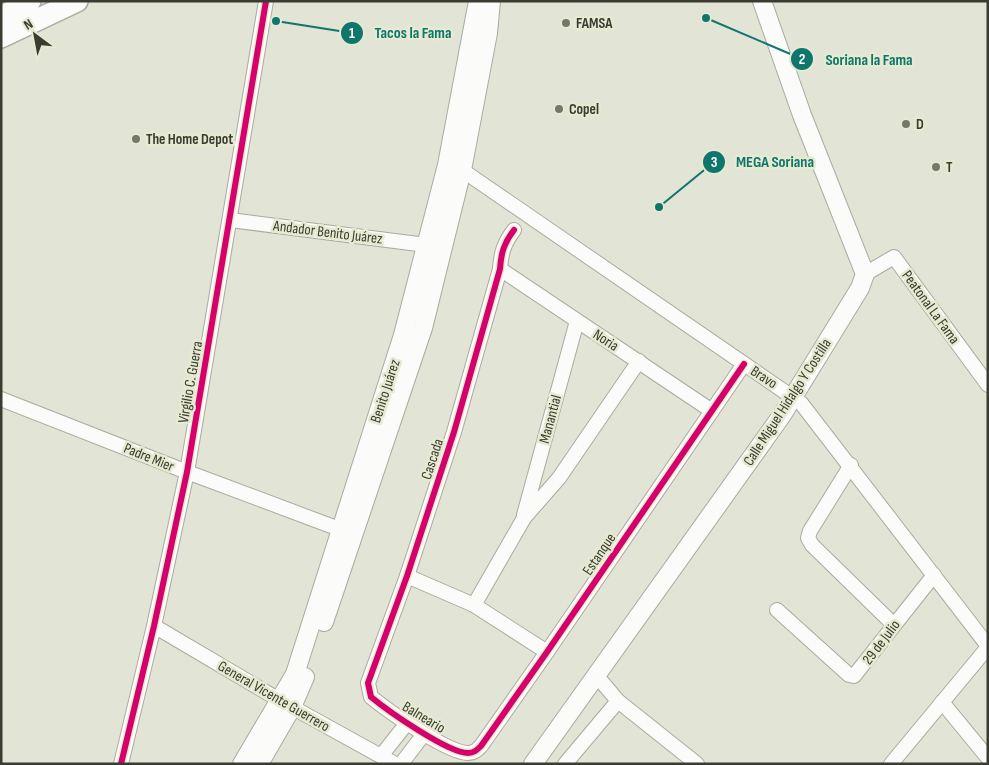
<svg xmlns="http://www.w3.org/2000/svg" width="989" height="765" font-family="'Sofia Sans Condensed',sans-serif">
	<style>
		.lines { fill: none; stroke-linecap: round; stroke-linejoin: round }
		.minor-casing { stroke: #a9aba0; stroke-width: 16 }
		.tertiary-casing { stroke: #a9aba0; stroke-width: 20 }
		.primary-casing { stroke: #a9aba0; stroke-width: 24 }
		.minor { stroke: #fbfbf9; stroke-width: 14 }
		.tertiary { stroke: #fbfbf9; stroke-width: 18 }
		.primary { stroke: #fbfbf9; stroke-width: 21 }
		.cycleway-casing { stroke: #e5ead0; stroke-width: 9 }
		.cycleway { stroke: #d6006c; stroke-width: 6 }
		.poi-dot { fill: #75776b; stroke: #e5ead0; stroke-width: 2 }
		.labels { text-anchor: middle; stroke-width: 5; stroke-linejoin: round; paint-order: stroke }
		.poi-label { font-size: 15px; font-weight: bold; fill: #3a3c32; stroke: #e5ead0; text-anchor: start }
		.street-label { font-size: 15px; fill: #3a3c32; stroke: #e5ead0 }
		.leader { fill: none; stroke: #0f766e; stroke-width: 2 }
		.callout-dot { fill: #0f766e; stroke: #e5ead0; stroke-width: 2 }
		.mark-label { font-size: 15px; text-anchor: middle; font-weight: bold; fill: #fff }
		.callout-label { font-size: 16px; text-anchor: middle; font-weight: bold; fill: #0f766e; stroke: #e5ead0; stroke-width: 5; stroke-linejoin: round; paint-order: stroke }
	</style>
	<rect width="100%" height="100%" fill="#e2e4d6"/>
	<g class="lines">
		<g class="minor-casing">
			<g id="minor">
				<polyline points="455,168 462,170 801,403 988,646"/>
				<polyline points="230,220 426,245"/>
				<path d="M 514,230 C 504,243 501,253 500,269 L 454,432 L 407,576 L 368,683 L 371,697 C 388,711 448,753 468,753 C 474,753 477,750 481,746 L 547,652 L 744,364"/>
				<polyline points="500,269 712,411"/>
				<polyline points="865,274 894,257 988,385"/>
				<polyline points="1,399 187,472 350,533"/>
				<polyline points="851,465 810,531 808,538 812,545 894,625"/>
				<polyline points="524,515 577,321"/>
				<polyline points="407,576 474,605 547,652"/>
				<polyline points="474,605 524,518 559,478 639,361"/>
				<polyline points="777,610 849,675 854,676 934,575"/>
				<polyline points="154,626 281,701 395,764"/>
				<polyline points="596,675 618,701 697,764"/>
				<polyline points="942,702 988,758"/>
				<polyline points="381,756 407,723"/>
				<polyline points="121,764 154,626 187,472 266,1"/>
				<polyline points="401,764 424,734"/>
				<polyline points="565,764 618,701"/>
				<polyline points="891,764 988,647"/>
			</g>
		</g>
		<g class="tertiary-casing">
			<g id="tertiary">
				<polyline points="324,622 423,328 462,170 488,33 491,1"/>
				<polyline points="242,764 295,674 403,335 447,165 478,1"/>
				<polyline points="259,764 292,707 305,677"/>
				<polyline points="533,764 782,415 860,288 865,274 802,115 762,1"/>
			</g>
		</g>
		<g class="primary-casing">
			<g id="primary">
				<polyline points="1,17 30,1"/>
				<polyline points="1,37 77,1"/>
			</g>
		</g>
		<use href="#minor" class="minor"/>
		<use href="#tertiary" class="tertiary"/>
		<use href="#primary" class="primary"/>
		<g class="cycleway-casing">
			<g id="cycleway">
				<path d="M 514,230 C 504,243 501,253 500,269 L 454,432 L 407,576 L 368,683 L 371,697 C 388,711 448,753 468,753 C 474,753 477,750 481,746 L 547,652 L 744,364"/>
				<polyline points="121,764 154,626 187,472 266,1"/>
			</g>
		</g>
		<use href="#cycleway" class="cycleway"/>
	</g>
	<g class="poi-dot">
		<circle cx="566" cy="23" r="5"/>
		<circle cx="559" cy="109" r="5"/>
		<circle cx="906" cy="124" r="5"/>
		<circle cx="136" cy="139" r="5"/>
		<circle cx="936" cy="167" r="5"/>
	</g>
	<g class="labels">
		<g class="poi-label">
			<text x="576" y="28">FAMSA</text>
			<text x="569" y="114">Copel</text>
			<text x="916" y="129">D</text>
			<text x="146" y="144">The Home Depot</text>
			<text x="946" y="172">T</text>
		</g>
		<g class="street-label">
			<text transform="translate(328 232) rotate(7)" y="5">Andador Benito Juárez</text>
			<text transform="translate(931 307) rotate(54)" y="5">Peatonal La Fama</text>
			<text transform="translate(606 340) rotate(33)" y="5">Noria</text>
			<text transform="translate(764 377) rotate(33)" y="5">Bravo</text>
			<text transform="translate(190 382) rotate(-80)" y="5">Virgilio C. Guerra</text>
			<text transform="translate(385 391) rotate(-72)" y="5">Benito Juárez</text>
			<text transform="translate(787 402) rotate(-57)" y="5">Calle Miguel Hidalgo Y Costilla</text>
			<text transform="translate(550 419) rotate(-75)" y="5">Manantial</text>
			<text transform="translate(149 457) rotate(22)" y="5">Padre Mier</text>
			<text transform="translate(432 459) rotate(-72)" y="5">Cascada</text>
			<text transform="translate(599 554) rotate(-56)" y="5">Estanque</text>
			<text transform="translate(881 642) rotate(-53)" y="5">29 de Julio</text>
			<text transform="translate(274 696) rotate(30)" y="5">General Vicente Guerrero</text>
			<text transform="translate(424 717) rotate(31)" y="5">Balneario</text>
		</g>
	</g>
	<path class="leader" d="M276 21L352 33M706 18L802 59M659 207L714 162"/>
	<g class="callout-dot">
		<circle cx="276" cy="21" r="5"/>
		<circle cx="706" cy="18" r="5"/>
		<circle cx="659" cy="207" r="5"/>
		<circle cx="352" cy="33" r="12"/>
		<circle cx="802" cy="59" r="12"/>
		<circle cx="714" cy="162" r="12"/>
	</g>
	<g class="mark-label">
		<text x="352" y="38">1</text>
		<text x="802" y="64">2</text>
		<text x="714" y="167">3</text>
	</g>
	<g class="callout-label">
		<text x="413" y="38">Tacos la Fama</text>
		<text x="869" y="65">Soriana la Fama</text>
		<text x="775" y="167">MEGA Soriana</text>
	</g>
	<rect width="989" height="765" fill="none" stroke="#3a3c32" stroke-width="5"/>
	<g transform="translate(35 35) rotate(328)" stroke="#e5ead0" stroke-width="4" paint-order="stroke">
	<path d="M0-4L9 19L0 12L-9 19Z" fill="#3a3c32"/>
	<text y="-8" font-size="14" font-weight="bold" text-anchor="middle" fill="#3a3c32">N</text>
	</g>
</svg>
